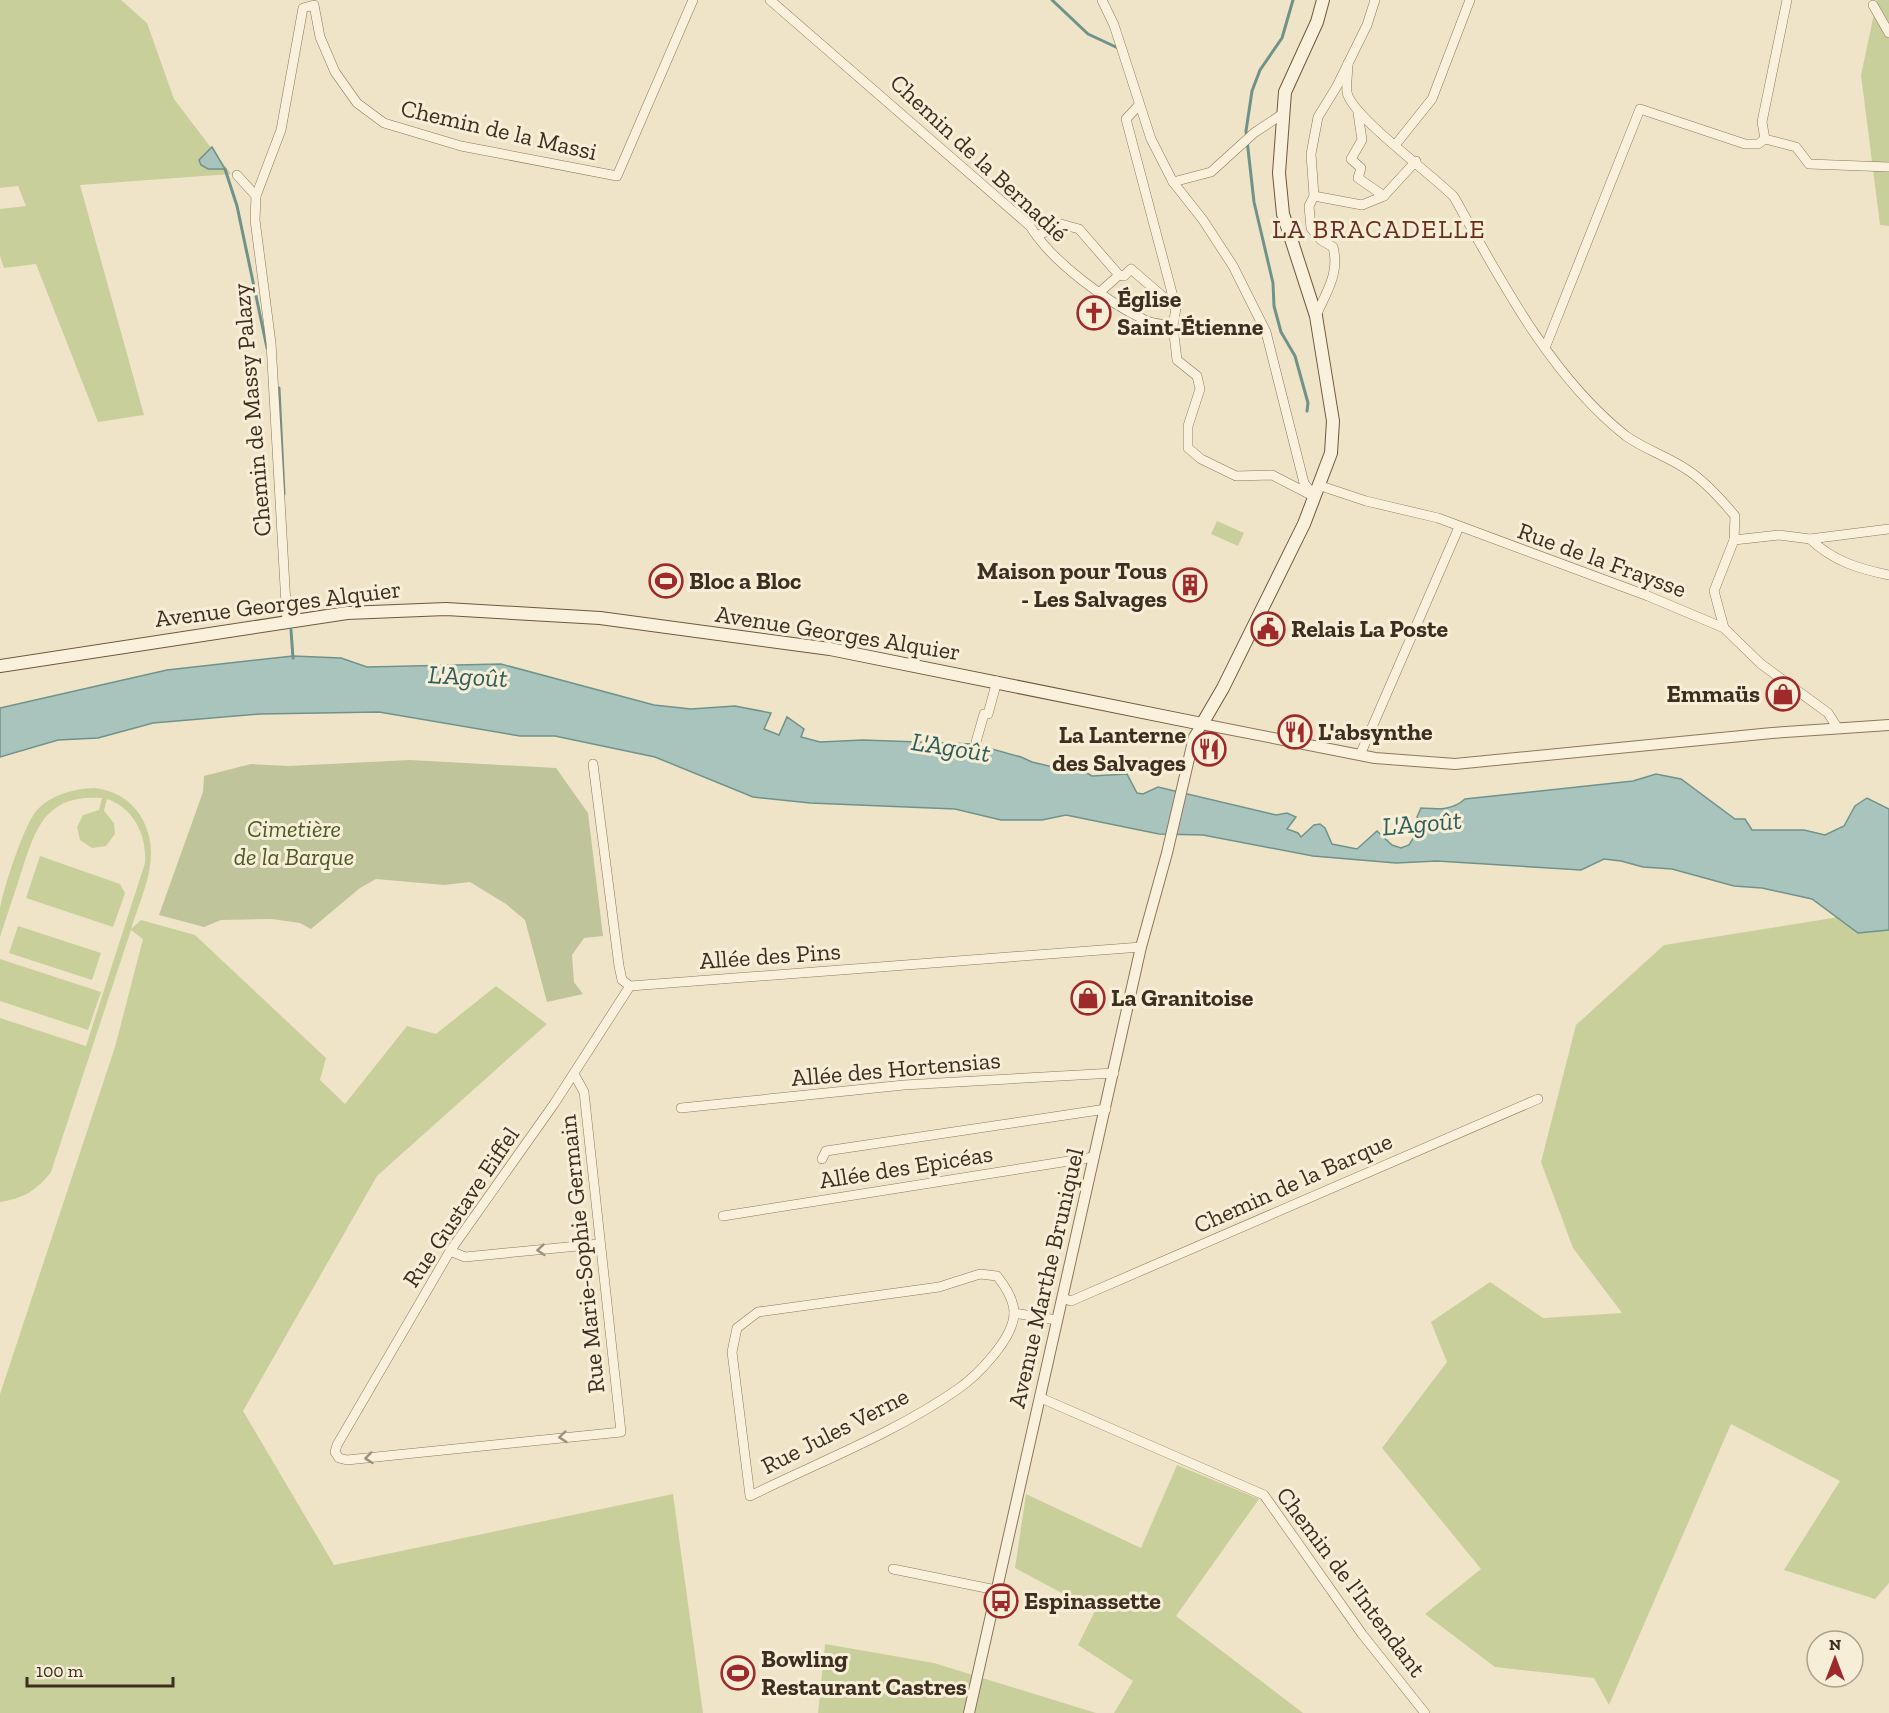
<svg xmlns="http://www.w3.org/2000/svg" width="1889" height="1713" font-family="'Zilla Slab',serif">
	<style>
		.green { fill: #c9cf9b }
		.cemetery { fill: #bfc49a }
		.water { fill: #a9c4bc; stroke: #6f938a; stroke-width: 1.5 }
		.lines { fill: none; stroke-linecap: round; stroke-linejoin: round }
		.stream { stroke: #6f938a; stroke-width: 3 }
		.minor-casing { stroke: #8d765c; stroke-width: 10 }
		.tertiary-casing { stroke: #8d765c; stroke-width: 12 }
		.secondary-casing { stroke: #6f573f; stroke-width: 14 }
		.minor { stroke: #faf1dc; stroke-width: 9 }
		.tertiary { stroke: #faf1dc; stroke-width: 10 }
		.secondary { stroke: #faf1dc; stroke-width: 12 }
		.oneway { stroke: #9c907e }
		.labels { text-anchor: middle; stroke-width: 6; stroke-linejoin: round; paint-order: stroke }
		.street-label { font-size: 24px; fill: #3d2e20; stroke: #f7eed8 }
		.poi-label { font-size: 24px; font-weight: bold; fill: #3d2e20; stroke: #f7eed8; text-anchor: start }
		.park-label { font-size: 24px; font-style: italic; fill: #4d5a26; stroke: #f7eed8 }
		.neighbourhood-label { font-size: 26px; letter-spacing: 1.5px; fill: #6b2e1e; stroke: #f7eed8 }
		.water-label { font-size: 26px; font-style: italic; fill: #2f5d5a; stroke: #f7eed8 }
	</style>
	<rect width="100%" height="100%" fill="#f0e4c8"/>
	<g class="green">
		<polygon points="0,0 121,0 147,23 174,99 231,174 80,185 144,415 98,422 36,264 4,268 0,256 0,209 26,206 18,186 0,188"/>
		<polygon points="1877,0 1889,0 1889,226 1880,225 1861,75"/>
		<polygon points="1217,521 1244,533 1238,546 1211,534"/>
		<path d="M 94,788 C 113,790 129,798 140,815 C 164,854 143,890 131,929 L 141,920 L 195,935 L 326,1058 L 320,1080 L 345,1104 L 407,1026 L 436,1034 L 496,986 L 547,1024 L 377,1176 L 243,1411 L 334,1565 L 673,1494 L 703,1713 L 0,1713 L 0,1394 L 115,1047 L 143,939 L 131,930 L 51,1172 C 38,1190 22,1199 0,1202 L 0,1018 L 86,1046 L 145,863 C 147,836 134,808 107,799 L 104,811 L 114,823 L 115,834 L 106,846 L 92,848 L 80,840 L 77,827 L 83,815 L 99,810 L 102,798 C 47,794 36,826 22,870 C 15,892 7,915 0,937 C 0,928 0,918 0,909 C 3,890 25,821 38,809 C 53,794 74,789 94,788 Z"/>
		<polygon points="40,856 120,884 125,893 113,927 26,898"/>
		<polygon points="1889,909 1889,1583 1875,1599 1784,1570 1840,1481 1731,1424 1609,1705 1594,1678 1495,1667 1425,1614 1481,1569 1382,1448 1447,1362 1431,1322 1490,1282 1543,1318 1622,1313 1573,1248 1541,1162 1576,1025 1664,945"/>
		<polygon points="18,926 101,953 92,980 9,953"/>
		<polygon points="0,959 101,992 88,1030 0,1001"/>
		<polygon points="1177,1465 1259,1499 1176,1616 1303,1713 1114,1713 1133,1681 1078,1645 1095,1611 1015,1568 1026,1494 1141,1548"/>
		<polygon points="825,1644 934,1663 1096,1713 818,1713"/>
	</g>
	<polygon class="cemetery" points="410,760 556,768 588,813 603,936 584,938 572,955 574,982 583,994 547,1002 525,920 506,904 470,882 444,885 376,879 360,888 311,929 300,923 272,919 221,920 204,927 159,915 203,792 204,776 251,764 289,766"/>
	<g class="water">
		<polygon points="212,147 225,169 208,169 201,165 199,160"/>
		<path d="M 293,656 L 341,658 L 367,667 L 501,664 L 654,705 L 691,709 L 735,706 L 771,713 L 764,729 L 779,735 L 787,717 L 804,729 L 801,737 L 820,742 L 863,740 L 974,744 L 1021,757 L 1032,762 L 1070,771 L 1080,769 L 1092,776 L 1127,774 L 1137,793 L 1143,794 L 1158,787 L 1276,815 L 1287,813 L 1296,817 L 1287,829 L 1298,833 L 1301,837 L 1314,825 L 1320,824 L 1325,828 L 1332,844 L 1357,849 L 1377,831 L 1392,845 L 1401,848 L 1409,845 L 1422,824 L 1417,817 L 1421,808 C 1437,809 1452,811 1465,799 L 1633,781 L 1656,774 L 1681,779 L 1735,819 L 1745,819 L 1752,830 L 1804,830 L 1825,835 L 1844,826 L 1855,806 L 1867,798 L 1889,809 L 1889,930 L 1858,933 L 1812,899 L 1762,888 L 1734,886 L 1672,869 L 1643,867 L 1621,861 L 1604,859 L 1581,870 L 1437,861 L 1396,863 L 1313,856 L 1203,835 L 1159,834 L 1066,815 L 1042,820 L 1001,820 L 955,809 L 810,803 L 753,797 L 655,757 L 555,736 L 520,736 L 379,712 L 260,714 L 153,723 L 98,738 L 58,740 L 0,757 L 0,708 L 167,670 Z"/>
	</g>
	<g class="lines">
		<g class="stream">
			<polyline points="1052,0 1088,34 1118,48"/>
			<polyline points="1293,0 1282,38 1260,70 1252,91 1246,131 1254,202 1273,283 1274,306 1281,332 1295,356 1308,403 1307,411"/>
			<polyline points="225,169 237,206 267,348"/>
			<polyline points="279,388 284,494"/>
			<polyline points="291,630 293,658"/>
		</g>
		<g class="minor-casing">
			<g id="minor">
				<path d="M 770,0 L 1030,226 C 1052,262 1107,302 1145,320 C 1153,324 1164,324 1173,326"/>
				<polyline points="1102,0 1114,25 1151,139 1173,182 1203,220 1233,266 1266,332 1304,483 1315,497"/>
				<polyline points="1873,5 1889,33"/>
				<path d="M 1348,63 C 1348,72 1346,83 1347,92 C 1350,115 1433,175 1454,197 C 1500,279 1550,376 1626,436 C 1644,449 1667,456 1686,469 C 1705,481 1721,499 1735,516 L 1734,540 L 1714,591 L 1724,628"/>
				<polyline points="1139,105 1126,119 1176,308 1173,326 1177,360 1197,376 1200,389 1188,426 1188,448 1201,459 1236,476 1272,475 1311,495"/>
				<polyline points="1358,113 1362,140 1351,159 1361,168 1358,178 1384,196"/>
				<polyline points="1765,139 1762,122 1787,0"/>
				<polyline points="1765,139 1796,147 1809,164 1889,167"/>
				<polyline points="1396,144 1432,99 1470,0"/>
				<polyline points="237,175 256,196"/>
				<polyline points="1173,182 1211,172 1254,133 1281,115"/>
				<polyline points="1314,196 1362,205 1384,196 1416,161"/>
				<polyline points="1037,236 1061,224 1079,229 1119,275 1124,276 1131,269 1175,307"/>
				<polyline points="1100,292 1119,275"/>
				<path d="M 1316,316 C 1326,292 1340,274 1333,247 L 1321,240 L 1311,228 L 1309,206 L 1314,196 L 1311,154 L 1318,117 L 1337,86 L 1367,25 L 1375,0"/>
				<polyline points="1545,348 1640,109 1745,144 1758,144 1765,139"/>
				<polyline points="1321,486 1366,501 1438,518 1648,596 1724,628 1761,664 1828,713 1837,727"/>
				<path d="M 1810,539 C 1833,561 1859,569 1889,575"/>
				<polyline points="1734,540 1779,535 1810,539 1889,529"/>
				<polyline points="287,622 271,343 255,220 256,196 281,130 303,8 314,5 320,37 335,72 357,103 384,123 461,146 617,176 693,0"/>
				<polyline points="976,742 984,714 988,714 997,681"/>
				<polyline points="1360,755 1459,527"/>
				<polyline points="593,764 619,966 622,980 630,986 1141,947"/>
				<polyline points="574,1074 584,1092 621,1432 347,1460 339,1458 335,1452 337,1445 450,1251 554,1104 630,986"/>
				<polyline points="681,1108 904,1085 1114,1073"/>
				<polyline points="822,1159 826,1151 1106,1109"/>
				<polyline points="723,1216 1094,1157"/>
				<polyline points="450,1251 465,1257 599,1244"/>
				<path d="M 980,1274 L 997,1276 C 1005,1286 1014,1299 1014,1313 C 1014,1338 978,1375 958,1389 C 895,1433 819,1462 750,1496 L 732,1352 L 737,1328 L 758,1312 L 939,1287 Z"/>
				<polyline points="1063,1298 1071,1301 1538,1099"/>
				<polyline points="1014,1313 1057,1320"/>
				<polyline points="1041,1398 1264,1495 1362,1634 1425,1713"/>
				<polyline points="893,1569 996,1590"/>
			</g>
		</g>
		<g class="tertiary-casing">
			<polyline id="tertiary" points="969,1713 1141,947 1167,853 1194,737 1202,724 1375,758 1455,764 1772,733 1889,725"/>
		</g>
		<g class="secondary-casing">
			<polyline id="secondary" points="0,666 347,613 446,609 600,618 830,649 1202,724 1223,688 1304,524 1331,453 1333,421 1316,316 1283,214 1279,173 1285,92 1317,22 1323,0"/>
		</g>
		<use href="#minor" class="minor"/>
		<use href="#tertiary" class="tertiary"/>
		<use href="#secondary" class="secondary"/>
	</g>
	<defs><path id="oneway-chevron" d="M-2-3.5L2.5 0L-2 3.5" fill="none" stroke-width="1.6" stroke-linecap="round" stroke-linejoin="round" transform="scale(1.5)"/></defs>
	<g class="oneway">
		<use href="#oneway-chevron" transform="translate(541 1250) rotate(175)"/>
		<use href="#oneway-chevron" transform="translate(563 1437) rotate(174)"/>
		<use href="#oneway-chevron" transform="translate(369 1458) rotate(174)"/>
	</g>
	<defs>
		<g id="church-ring" transform="scale(1.725)"><circle r="9.5" fill="#f7eed8" stroke="#9e2a2b" stroke-width="1.5"/><path d="M-1.2-6h2.4v3.5h3.3v2.4h-3.3V6h-2.4V-.1h-3.3v-2.4h3.3Z" fill="#9e2a2b"/></g>
		<g id="stadium-ring" transform="scale(1.725)"><circle r="9.5" fill="#f7eed8" stroke="#9e2a2b" stroke-width="1.5"/><path d="M0-5a6.5 5 0 1 0 0 10a6.5 5 0 1 0 0-10ZM-3.5-1.8h7v3.6h-7Z" fill="#9e2a2b"/></g>
		<g id="building-ring" transform="scale(1.725)"><circle r="9.5" fill="#f7eed8" stroke="#9e2a2b" stroke-width="1.5"/><path d="M-4-6H4V6H1V3H-1V6H-4ZM-2.5-4.3h1.7v1.8h-1.7ZM.8-4.3h1.7v1.8H.8ZM-2.5-1h1.7V.8h-1.7ZM.8-1h1.7V.8H.8Z" fill="#9e2a2b"/></g>
		<g id="civic-ring" transform="scale(1.725)"><circle r="9.5" fill="#f7eed8" stroke="#9e2a2b" stroke-width="1.5"/><path d="M-.6-6.5H3V-4.5H.6V-3L4-1V1h2V6H-6V1h2V-1L-.6-3ZM-1.2 2.5V6h2.4V2.5Z" fill="#9e2a2b"/></g>
		<g id="shop-ring" transform="scale(1.725)"><circle r="9.5" fill="#f7eed8" stroke="#9e2a2b" stroke-width="1.5"/><path d="M-5-2.5h2.3a2.7 3.5 0 0 1 5.4 0H5L5.5 6h-11ZM-1.5-2.5h3a1.5 2.3 0 0 0-3 0Z" fill="#9e2a2b"/></g>
		<g id="restaurant-ring" transform="scale(1.725)"><circle r="9.5" fill="#f7eed8" stroke="#9e2a2b" stroke-width="1.5"/><path d="M-5-6h1v4h1v-4h1v4h1v-4h1v5L-1.5 .5V6h-2V.5L-5-1ZM5-6V6H3V1.5H1.5Q1.5-4 5-6Z" fill="#9e2a2b"/></g>
		<g id="bus-ring" transform="scale(1.725)"><circle r="9.5" fill="#f7eed8" stroke="#9e2a2b" stroke-width="1.5"/><path d="M-5-6H5V4H4V6H2V4H-2V6H-4V4H-5ZM-3.5-4V0h7V-4ZM-3.5 1.2v1.5H-2V1.2ZM2 1.2v1.5H3.5V1.2Z" fill="#9e2a2b"/></g>
	</defs>
	<g fill-rule="evenodd">
		<use href="#church-ring" x="1094" y="313"/>
		<use href="#stadium-ring" x="666" y="581"/>
		<use href="#building-ring" x="1190" y="585"/>
		<use href="#civic-ring" x="1268" y="629"/>
		<use href="#shop-ring" x="1783" y="694"/>
		<use href="#restaurant-ring" x="1295" y="732"/>
		<use href="#restaurant-ring" x="1209" y="749"/>
		<use href="#shop-ring" x="1088" y="998"/>
		<use href="#bus-ring" x="1001" y="1601"/>
		<use href="#stadium-ring" x="738" y="1673"/>
	</g>
	<g class="labels">
		<g class="street-label">
			<text transform="translate(499 130) rotate(13)" y="8">Chemin de la Massi</text>
			<text transform="translate(979 158) rotate(43)" y="8">Chemin de la Bernadié</text>
			<text transform="translate(252 410) rotate(-95)" y="8">Chemin de Massy Palazy</text>
			<text transform="translate(1602 560) rotate(20)" y="8">Rue de la Fraysse</text>
			<text transform="translate(278 604) rotate(-7)" y="8">Avenue Georges Alquier</text>
			<text transform="translate(838 633) rotate(9)" y="8">Avenue Georges Alquier</text>
			<text transform="translate(770 956) rotate(-4)" y="8">Allée des Pins</text>
			<text transform="translate(896 1069) rotate(-5)" y="8">Allée des Hortensias</text>
			<text transform="translate(906 1167) rotate(-9)" y="8">Allée des Epicéas</text>
			<text transform="translate(1293 1183) rotate(-24)" y="8">Chemin de la Barque</text>
			<text transform="translate(461 1207) rotate(-56)" y="8">Rue Gustave Eiffel</text>
			<text transform="translate(582 1254) rotate(-96)" y="8">Rue Marie-Sophie Germain</text>
			<text transform="translate(1046 1278) rotate(-77)" y="8">Avenue Marthe Bruniquel</text>
			<text transform="translate(835 1431) rotate(-27)" y="8">Rue Jules Verne</text>
			<text transform="translate(1351 1582) rotate(53)" y="8">Chemin de l'Intendant</text>
		</g>
		<g class="poi-label">
			<text x="1117" y="307">Église<tspan x="1117" dy="28">Saint-Étienne</tspan></text>
			<text x="1167" y="579" text-anchor="end">Maison pour Tous<tspan x="1167" dy="28">- Les Salvages</tspan></text>
			<text x="689" y="589">Bloc a Bloc</text>
			<text x="1291" y="637">Relais La Poste</text>
			<text x="1760" y="702" text-anchor="end">Emmaüs</text>
			<text x="1318" y="740">L'absynthe</text>
			<text x="1186" y="743" text-anchor="end">La Lanterne<tspan x="1186" dy="28">des Salvages</tspan></text>
			<text x="1111" y="1006">La Granitoise</text>
			<text x="1024" y="1609">Espinassette</text>
			<text x="761" y="1667">Bowling<tspan x="761" dy="28">Restaurant Castres</tspan></text>
		</g>
		<g class="park-label">
			<text x="294" y="837">Cimetière<tspan x="294" dy="28">de la Barque</tspan></text>
		</g>
		<g class="neighbourhood-label">
			<text x="1379" y="238">LA BRACADELLE</text>
		</g>
		<g class="water-label">
			<text transform="translate(468 676) rotate(3)" y="9">L'Agoût</text>
			<text transform="translate(951 747) rotate(9)" y="9">L'Agoût</text>
			<text transform="translate(1422 823) rotate(-5)" y="9">L'Agoût</text>
		</g>
	</g>
	<g transform="translate(1835 1659)"><circle r="28" fill="#f7eed8" stroke="#ada18e" stroke-width="1.5"/>
	<path d="M0-4.5L10 22L0 15L-10 22Z" fill="#9e2a2b"/>
	<text y="-9" font-size="16" font-weight="bold" text-anchor="middle" fill="#3d2e20">N</text>
	</g>
	<path d="M27 1677v9h146v-9" fill="none" stroke="#3d2e20" stroke-width="3"/>
	<text x="36" y="1677" font-size="18" fill="#3d2e20" stroke="#f7eed8" stroke-width="4.5" paint-order="stroke">100 m</text>
</svg>
